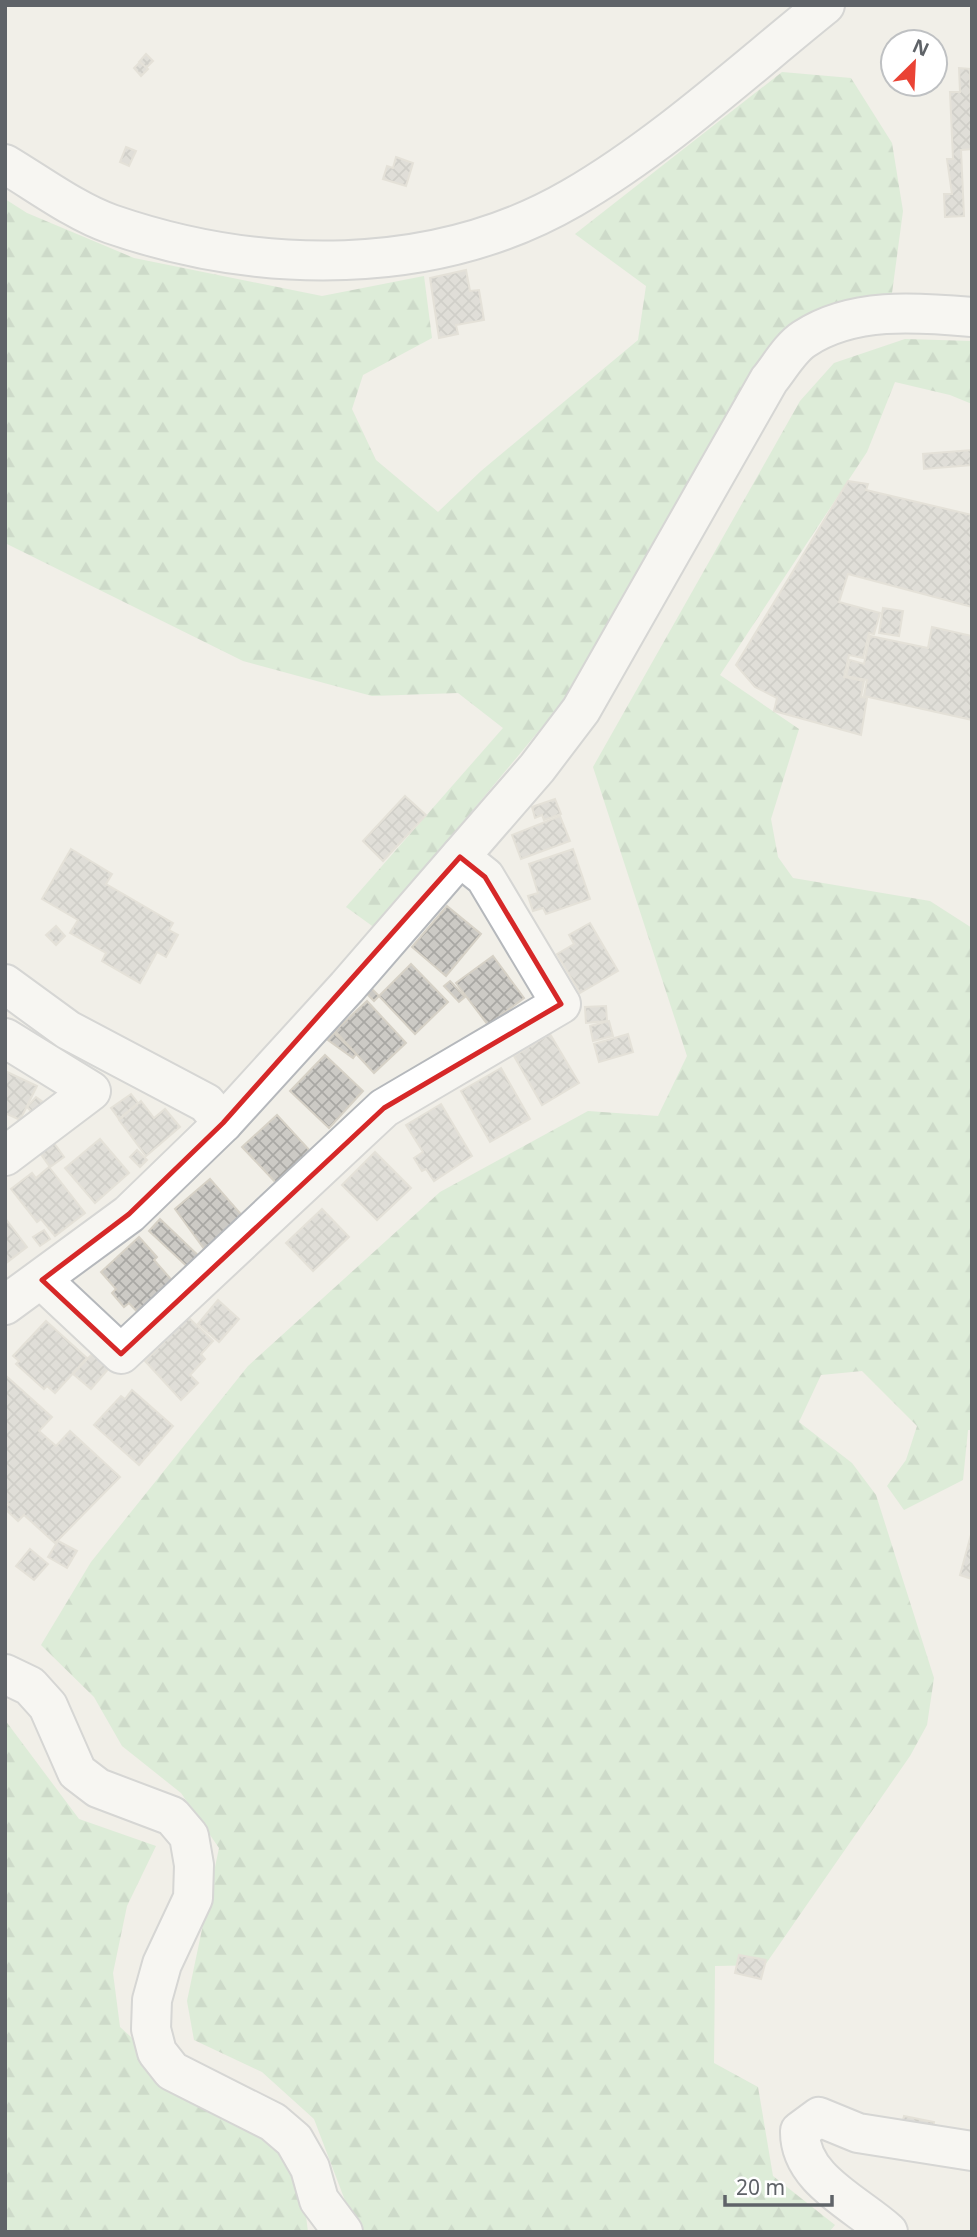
<svg xmlns="http://www.w3.org/2000/svg" width="977" height="2237" font-family="'Noto Sans',sans-serif">
	<style>
		.forest { fill: url(#forest-firs) }
		.building { fill: url(#building-cross-hatch); stroke: #d6d1c6; stroke-width: 2 }
		.lines { fill: none; stroke-linecap: round; stroke-linejoin: round }
		.minor-casing { stroke: #b5b8bc; stroke-width: 42 }
		.minor { stroke: #fff; stroke-width: 38 }
		.marked { fill: none; stroke: #d62828; stroke-width: 5; stroke-linejoin: round }
	</style>
	<defs>
		<pattern id="forest-firs" width="22" height="20" patternUnits="userSpaceOnUse" patternTransform="scale(1.75)"><rect width="22" height="20" fill="#c5e8c5"/><path d="M5 1l3.5 6h-7zM16 11l3.5 6h-7z" fill="#a3c0a4"/></pattern>
		<pattern id="building-cross-hatch" width="8" height="8" patternUnits="userSpaceOnUse" patternTransform="scale(1.75)"><rect width="8" height="8" fill="#cccac5"/><path d="M0 0l8 8M0 8l8-8" fill="none" stroke="#a9a8a4"/></pattern>
	</defs>
	<rect width="100%" height="100%" fill="#f1efe8"/>
	<g class="forest">
		<polygon points="782,72 851,78 892,143 903,211 892,293 821,307 785,339 567,697 375,928 346,907 503,728 458,693 372,696 243,661 5,543 5,199 27,213 134,258 322,296 424,276 432,338 363,375 352,409 376,460 438,512 481,471 638,340 646,286 575,234"/>
		<polygon points="905,339 972,341 972,404 950,395 895,382 867,452 720,675 799,729 771,819 778,857 793,878 930,901 972,928 972,1430 968,1430 963,1480 904,1510 887,1486 906,1460 917,1426 862,1371 821,1375 799,1422 852,1463 876,1495 934,1678 927,1725 910,1756 765,1965 715,1966 714,2063 758,2087 773,2176 835,2225 829,2232 357,2232 314,2119 262,2072 194,2040 187,2001 219,1848 181,1793 122,1746 94,1697 41,1645 91,1562 248,1366 440,1192 588,1111 658,1116 687,1056 593,767 800,401 834,363"/>
		<polygon points="5,1720 79,1819 156,1846 127,1906 113,1973 120,2027 176,2078 299,2161 308,2232 5,2232"/>
	</g>
	<g class="building">
		<polygon points="146,54 153,61 146,68 139,62"/>
		<polygon points="140,62 148,69 141,76 134,68"/>
		<polygon points="959,68 970,69 972,149 961,150 964,216 945,217 944,194 952,194 947,159 953,159 950,92 960,92"/>
		<polygon points="126,147 136,151 129,166 120,162"/>
		<polygon points="396,157 413,163 406,186 383,179 387,166 393,168"/>
		<polygon points="466,270 470,291 479,290 484,320 456,325 458,334 439,338 430,278"/>
		<polygon points="972,450 972,465 924,469 923,454"/>
		<polygon points="848,481 868,484 866,490 972,515 972,607 848,574 839,602 880,613 874,634 869,633 863,658 849,655 844,677 864,681 861,697 867,698 861,735 774,711 777,698 755,687 736,665"/>
		<polygon points="883,608 903,611 899,636 879,633"/>
		<polygon points="932,627 972,636 972,720 864,696 867,680 846,676 850,660 864,664 870,636 928,648"/>
		<polygon points="405,796 426,815 383,861 363,841"/>
		<polygon points="555,799 561,814 544,820 542,815 535,818 532,807"/>
		<polygon points="560,816 570,841 521,859 512,835"/>
		<polygon points="71,849 112,874 106,884 173,923 169,930 178,935 166,957 157,952 140,983 102,961 106,953 70,933 78,920 42,899"/>
		<polygon points="573,849 590,899 546,914 543,908 533,911 528,896 538,893 529,864"/>
		<polygon points="447,906 481,934 446,976 412,947"/>
		<polygon points="590,923 618,971 580,993 557,954 574,944 569,935"/>
		<polygon points="56,926 65,936 56,945 46,935"/>
		<polygon points="493,956 524,998 488,1025 456,983"/>
		<polygon points="411,964 448,1002 415,1034 379,996"/>
		<polygon points="450,981 465,997 459,1002 444,986"/>
		<polygon points="372,989 379,996 374,1001 367,994"/>
		<polygon points="367,1001 406,1043 374,1073 335,1031"/>
		<polygon points="606,1006 607,1021 586,1023 585,1007"/>
		<polygon points="609,1021 613,1036 593,1041 590,1026"/>
		<polygon points="334,1033 356,1054 353,1058 328,1040"/>
		<polygon points="550,1034 579,1083 542,1105 514,1056"/>
		<polygon points="628,1034 633,1052 599,1062 594,1044"/>
		<polygon points="325,1055 363,1091 329,1128 290,1091"/>
		<polygon points="501,1068 530,1119 490,1142 461,1091"/>
		<polygon points="5,1071 37,1086 20,1120 5,1113"/>
		<polygon points="131,1094 138,1103 119,1119 111,1108"/>
		<polygon points="36,1097 43,1102 33,1113 27,1107"/>
		<polygon points="141,1101 154,1118 165,1109 180,1127 146,1156 119,1120"/>
		<polygon points="441,1104 472,1156 434,1181 426,1169 422,1171 414,1158 423,1152 406,1125"/>
		<polygon points="277,1115 312,1153 278,1185 242,1147"/>
		<polygon points="100,1139 129,1173 95,1203 65,1168"/>
		<polygon points="54,1143 64,1157 50,1167 40,1153"/>
		<polygon points="137,1150 147,1160 140,1167 130,1157"/>
		<polygon points="375,1152 411,1188 377,1220 342,1185"/>
		<polygon points="49,1167 85,1213 55,1236 41,1219 37,1222 11,1189 32,1173 36,1178"/>
		<polygon points="210,1179 246,1220 205,1250 175,1209"/>
		<polygon points="322,1209 349,1237 313,1271 286,1243"/>
		<polygon points="5,1218 27,1247 5,1264"/>
		<polygon points="160,1219 204,1261 193,1272 149,1231"/>
		<polygon points="44,1230 50,1239 40,1246 33,1237"/>
		<polygon points="139,1237 157,1257 154,1260 176,1285 142,1317 129,1303 124,1307 112,1293 116,1289 101,1272"/>
		<polygon points="218,1300 239,1319 219,1342 198,1324"/>
		<polygon points="188,1317 213,1341 201,1354 205,1359 190,1375 198,1383 181,1400 145,1361"/>
		<polygon points="46,1321 87,1358 55,1393 47,1386 44,1389 16,1364 19,1361 13,1356"/>
		<polygon points="92,1354 109,1368 91,1389 73,1374"/>
		<polygon points="5,1375 52,1417 39,1431 56,1446 70,1431 120,1477 55,1543 24,1515 18,1521 5,1509 9,1504 5,1501"/>
		<polygon points="132,1390 173,1426 139,1465 94,1425 121,1396 125,1399"/>
		<polygon points="972,1531 972,1579 960,1575"/>
		<polygon points="58,1541 77,1551 67,1568 48,1557"/>
		<polygon points="30,1549 48,1564 34,1580 16,1566"/>
		<polygon points="739,1955 766,1960 761,1979 735,1973"/>
		<polygon points="904,2116 934,2122 931,2139 900,2133"/>
	</g>
	<g class="lines">
		<g class="minor-casing">
			<g id="minor">
				<path d="M 5,164 C 37,183 76,212 111,224 C 259,275 434,278 572,198 C 663,145 743,71 825,5"/>
				<polyline points="5,984 68,1030 206,1103 223,1123"/>
				<polyline points="5,1038 91,1091 5,1156"/>
				<polyline points="42,1280 121,1354 384,1108 561,1004 485,877 460,857"/>
				<path d="M 5,1305 L 129,1214 L 223,1123 L 347,987 L 537,768 L 581,710 L 769,380 C 779,368 790,348 804,339 C 852,307 916,312 972,317"/>
				<polyline points="5,1674 30,1686 48,1706 77,1772 98,1788 172,1816 189,1836 194,1865 193,1898 162,1964 152,2000 151,2029 157,2052 172,2071 273,2122 294,2140 310,2168 319,2200 343,2232"/>
				<path d="M 888,2232 C 856,2203 799,2179 800,2131 L 819,2117 L 858,2133 L 972,2151"/>
			</g>
		</g>
		<use href="#minor" class="minor"/>
	</g>
	<path d="M0 0H977V2237H0ZM 460,857 L 485,877 L 561,1004 L 384,1108 L 121,1354 L 42,1280 L 129,1214 L 223,1123 Z" fill="#f1efe8" fill-opacity=".55" fill-rule="evenodd"/>
	<path class="marked" d="M 460,857 L 485,877 L 561,1004 L 384,1108 L 121,1354 L 42,1280 L 129,1214 L 223,1123 Z"/>
	<rect width="977" height="2237" fill="none" stroke="#5f6368" stroke-width="14"/>
	<g transform="translate(914 63) rotate(24)"><circle r="33" fill="#ffffff" stroke="#bfc1c3" stroke-width="2"/>
	<path d="M0-5L12 26L0 18L-12 26Z" fill="#ea4335"/>
	<text y="-10" font-size="19" font-weight="bold" text-anchor="middle" fill="#5f6368">N</text>
	</g>
	<path d="M725 2195v10h107v-10" fill="none" stroke="#5f6368" stroke-width="3.5"/>
	<text x="736" y="2195" font-size="21" fill="#5f6368" stroke="#ffffff" stroke-width="5" paint-order="stroke">20 m</text>
</svg>
